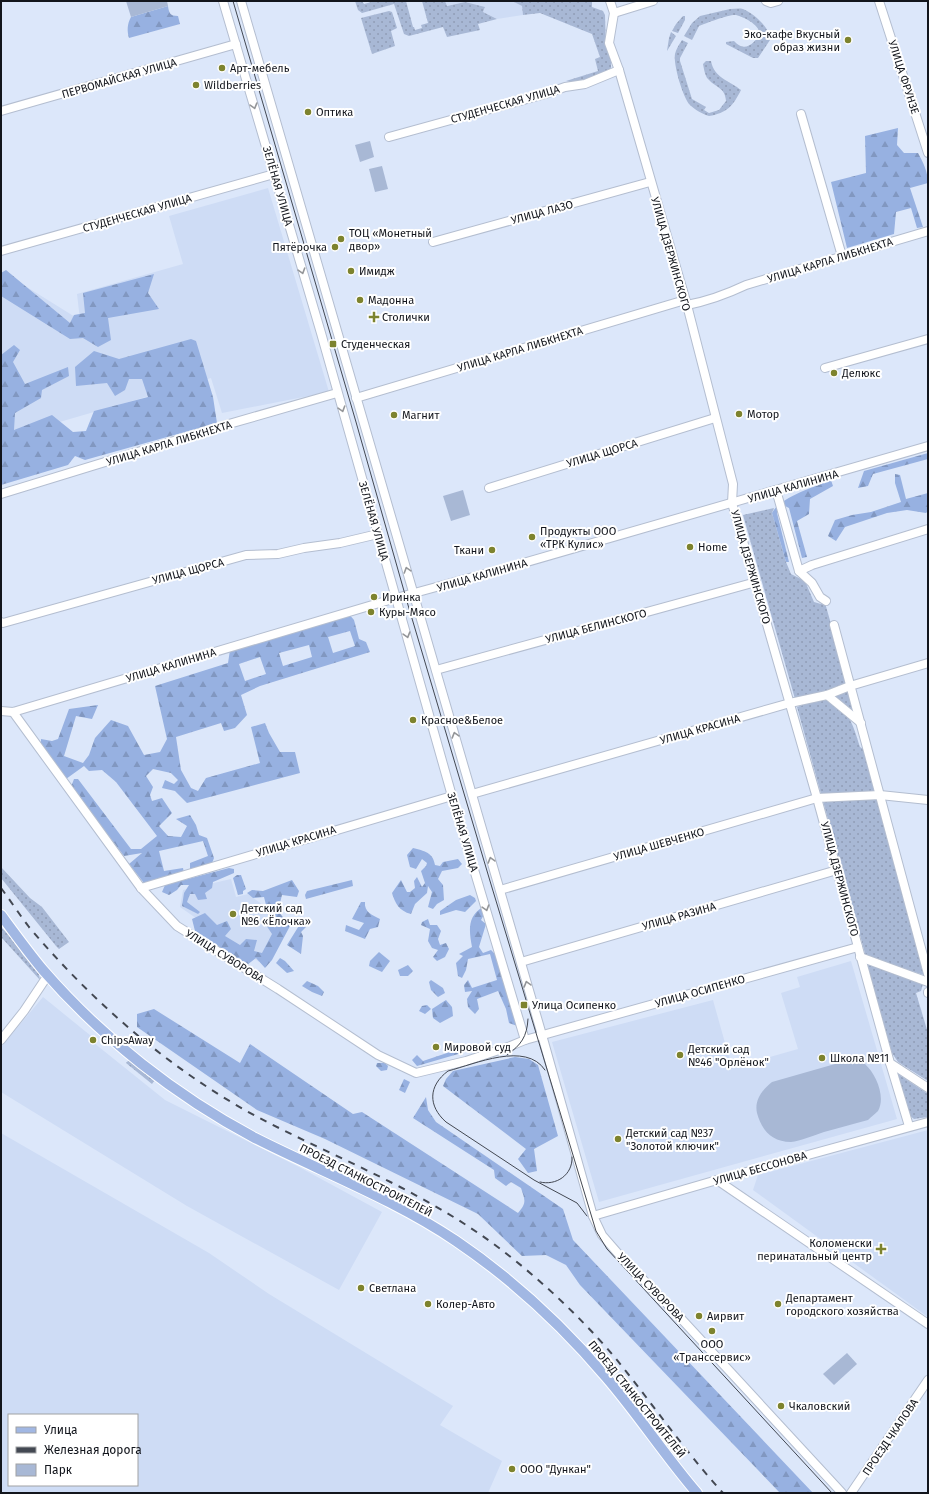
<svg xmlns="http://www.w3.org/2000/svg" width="929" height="1494" font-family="'Fira Sans',sans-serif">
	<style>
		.built { fill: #cedcf5; fill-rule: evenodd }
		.grass { fill: url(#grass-dots) }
		.forest { fill: url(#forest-firs); fill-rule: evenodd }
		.park { fill: #a8b8d5 }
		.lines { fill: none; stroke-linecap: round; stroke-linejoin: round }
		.minor-casing { stroke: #b4bed0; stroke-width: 10 }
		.major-casing { stroke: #fff; stroke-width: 12 }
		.minor { stroke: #fff; stroke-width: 8 }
		.major { stroke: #a1b7e3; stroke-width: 10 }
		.tram { stroke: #434852; stroke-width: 1 }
		.rail { stroke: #434852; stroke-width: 2; stroke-dasharray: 7 7; stroke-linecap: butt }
		.oneway { stroke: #949699 }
		.poi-dot { fill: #7d832e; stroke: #fff; stroke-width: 1.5 }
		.labels { text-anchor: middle; stroke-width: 4; stroke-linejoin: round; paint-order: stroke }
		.poi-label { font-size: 11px; fill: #12151c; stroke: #fff; text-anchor: start }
		.street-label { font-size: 11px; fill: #12151c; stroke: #fff }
	</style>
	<defs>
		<pattern id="grass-dots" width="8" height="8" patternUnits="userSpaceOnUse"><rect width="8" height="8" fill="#a8b8d5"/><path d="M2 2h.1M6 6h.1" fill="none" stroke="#909db6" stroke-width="1.8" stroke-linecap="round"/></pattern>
		<pattern id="forest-firs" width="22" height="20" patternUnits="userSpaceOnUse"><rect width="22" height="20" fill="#97b1e1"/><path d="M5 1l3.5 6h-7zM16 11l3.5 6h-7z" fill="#8197c0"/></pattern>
	</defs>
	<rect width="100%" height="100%" fill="#dce7fa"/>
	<g class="built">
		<polygon points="445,1 512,1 522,6 523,15 497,19 483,12 485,8 465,2 446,6"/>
		<polygon points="268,188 329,392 222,413 211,378 1,439 1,271 80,320 77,294 183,264 169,216"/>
		<polygon points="231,879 236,897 248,894 285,921 259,962 180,907 183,890"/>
		<polygon points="851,961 897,1119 599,1202 552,1042 713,1000 732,1068 798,1049 781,993 800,987 797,977"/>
		<polygon points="43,997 96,1040 94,1043 165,1100 299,1167 382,1212 339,1290 187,1206 1,1092 1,1047"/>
		<polygon points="928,1130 928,1317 753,1190 758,1175"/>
		<path d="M 1,1133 L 209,1253 L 269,1294 L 453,1406 L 440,1425 L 502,1461 L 488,1493 L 1,1493 ZM 9,1415 L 137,1415 L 137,1485 L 9,1485 Z"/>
	</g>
	<g class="grass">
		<polygon points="355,1 362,1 364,4 375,1 406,1 413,27 414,27 415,30 422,28 421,25 428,23 422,1 445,1 447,6 465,2 485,7 483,12 497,19 478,24 480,30 447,37 443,27 409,36 404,34 394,4 362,13 358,10"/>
		<polygon points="512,1 592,2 592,7 603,11 605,15 606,48 611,60 611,68 604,74 576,83 566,81 598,71 595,59 600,57 592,34 540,13 523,15 522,6"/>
		<path d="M 730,9 C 734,9 739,8 743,9 C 754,14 770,27 770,40 L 758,58 L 753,58 L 726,44 L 726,42 L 734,41 C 744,53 755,44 760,33 C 758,24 744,17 736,15 C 730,14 706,23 699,26 L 692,40 L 684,36 L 692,23 L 700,16 Z"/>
		<polygon points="389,11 392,12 397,28 391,31 395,46 372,54 361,18"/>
		<polygon points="683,16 685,16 685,20 678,33 672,31 676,24"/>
		<polygon points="671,32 676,36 667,51 669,38"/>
		<path d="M 682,40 L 688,43 L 680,58 L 680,61 L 692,99 L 706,107 L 704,110 L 709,113 L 719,110 L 726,101 C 725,87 716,88 708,79 C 705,76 704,69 703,64 L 706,61 L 711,61 C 714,78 730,81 741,90 C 733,106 727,113 709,116 C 703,114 695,110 690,105 C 683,98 673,64 675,54 C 676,49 679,45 682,40 Z"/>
		<polygon points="774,508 772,513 786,562 791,574 805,581 814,602 821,604 825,603 848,683 830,690 795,699 743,515"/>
		<polygon points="850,689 858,717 833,695"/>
		<path d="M 826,700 C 851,713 852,722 860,747 L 863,749 L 927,976 L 866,957 L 797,707 L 811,702 Z"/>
		<polygon points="1,867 30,898 42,907 69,942 59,949 56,946 1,878"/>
		<polygon points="1,927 14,940 23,955 30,961 39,974 40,980 1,937"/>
		<polygon points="866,963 923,984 921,991 916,993 928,1033 928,1081 898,1062 892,1053"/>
		<polygon points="129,1060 154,1081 152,1084 126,1063"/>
		<polygon points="898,1074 928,1094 928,1117 914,1119 909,1115"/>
	</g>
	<g class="forest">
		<path d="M 168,6 C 169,13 170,16 178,16 L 180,24 L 129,38 C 127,31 127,24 131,17 Z"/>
		<path d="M 898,128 L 897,145 L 904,153 L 918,153 C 923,162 928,172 928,183 L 910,188 L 923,227 L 917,228 L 911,208 L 896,212 L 894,234 L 847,248 L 831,182 L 866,173 L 865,136 Z"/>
		<polygon points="6,270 70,323 74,315 85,313 83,293 154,274 148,293 159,309 108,318 111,340 98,347 83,338 70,339 1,296 1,273"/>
		<polygon points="191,339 196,341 213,397 217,423 85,460 75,456 68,465 1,485 1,355 14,345 20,350 13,362 25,384 68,367 69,376 42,390 41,398 15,413 14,430 52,415 73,432 86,431 94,411 148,397 142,379 129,379 125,390 115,396 107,383 76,386 75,367 94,351 119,359"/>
		<polygon points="928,453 928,459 873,474 868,486 858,488 864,471"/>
		<polygon points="895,474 900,475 906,499 928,493 928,511 926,513 907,510 887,513 845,527 836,541 828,536 835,520 852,515 871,512 901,502 895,483"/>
		<path d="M 831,480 L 833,486 L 810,499 L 809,514 L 797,521 L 807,557 L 802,558 L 789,508 L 783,505 L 777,513 L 789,562 L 786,562 L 772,513 C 780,497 815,487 831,480 Z"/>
		<path d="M 348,613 L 354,620 L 359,639 L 366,642 L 370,652 L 260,686 L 241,695 L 247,715 L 235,728 L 224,731 L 221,723 L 176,737 L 181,770 L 191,788 L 198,791 L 206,778 L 260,763 L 251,727 L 265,723 L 269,733 L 280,752 L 295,752 L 300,773 L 187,803 L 175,791 L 162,788 L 165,780 L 174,784 L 178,780 L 171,773 L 153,769 L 146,776 L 153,787 L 150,795 L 152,801 L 162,798 L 172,813 L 159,826 L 168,836 L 181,837 L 187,826 L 176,819 L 190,815 L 196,825 L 199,835 L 207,838 L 214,858 L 211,866 L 190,869 L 190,863 L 208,856 L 203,841 L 159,851 L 164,871 L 183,868 L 184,873 L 157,882 L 144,883 L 129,864 L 142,853 L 124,856 L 71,787 L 74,779 L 78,779 L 131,849 L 141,849 L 157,836 L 116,782 L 102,770 L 89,771 L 84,766 L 66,779 L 41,748 L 41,739 L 52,741 L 58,739 L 69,709 L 98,705 L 92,719 L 76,716 L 64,756 L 83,763 L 89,755 L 95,738 L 111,720 L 128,726 L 144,755 L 160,752 L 167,739 L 155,686 L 228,663 L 230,650 ZM 350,631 L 355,646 L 333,653 L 328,637 ZM 309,645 L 312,657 L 283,666 L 279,653 ZM 260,657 L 266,674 L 245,681 L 239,664 Z"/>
		<path d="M 413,848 C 424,851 433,852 435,865 L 440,866 L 443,862 L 458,859 L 462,864 L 458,868 L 442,871 L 438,879 L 443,885 L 444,900 L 437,904 L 433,909 L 428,907 L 432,892 L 428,886 L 427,893 L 415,904 L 411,914 C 399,911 395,903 392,893 L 401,880 L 407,892 L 410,892 L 415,888 L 414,881 L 417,877 L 422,887 L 425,883 L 421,871 L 426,866 L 427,863 L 422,859 L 416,869 L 410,867 L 407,855 Z"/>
		<polygon points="229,868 234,869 234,873 213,882 212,888 205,893 207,899 198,900 195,894 190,894 187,902 200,912 198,914 182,906 184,893 189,885 181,885 177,890 169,895 162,892 165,885"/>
		<polygon points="237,875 241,875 246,889 243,891 243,894 238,895 233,878"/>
		<polygon points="292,880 299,891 297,897 282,895 278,911 290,926 272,960 265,968 256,958 247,965 195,931 192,919 205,913 217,925 227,921 231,929 225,936 240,945 246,939 257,940 254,951 262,953 272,934 264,922 269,917 264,897 253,898 247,893 252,890 263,891"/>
		<polygon points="352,880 353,886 306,899 305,895 307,891"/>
		<polygon points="470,895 475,898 476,901 465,912 456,910 440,915 440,911 456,900"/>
		<path d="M 361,902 L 365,902 C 364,912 372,915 380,919 L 378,927 L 370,929 L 365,939 L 345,931 L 346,925 L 359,930 L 364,923 L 352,919 Z"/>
		<path d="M 483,907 L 486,911 L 481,920 L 486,924 L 479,947 L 483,953 L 491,950 L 498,957 L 520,1027 L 509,1023 L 506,1009 L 498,991 L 477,999 L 479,1009 L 475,1014 L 468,1007 L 467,999 L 472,991 L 465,992 L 464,985 L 468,980 L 472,988 L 497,980 L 490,954 L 468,959 L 466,970 L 462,978 L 458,976 L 456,963 L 463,956 L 459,954 L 472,947 C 469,931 467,916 483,907 Z"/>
		<polygon points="428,919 430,925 437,925 441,931 438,939 440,945 446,943 449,949 445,957 437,961 433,957 438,950 432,948 428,941 430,929 421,925 422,922"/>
		<polygon points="300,924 303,924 306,927 301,932 303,936 301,954 287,945"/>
		<polygon points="379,952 390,961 382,972 369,966 370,961"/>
		<polygon points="280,958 285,961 294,971 287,973 276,963"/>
		<polygon points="408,965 413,971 408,976 400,976 398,970"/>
		<polygon points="431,980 443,988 445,993 438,997 431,990 429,982"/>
		<polygon points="307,981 318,986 324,992 322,996 312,992 302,986"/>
		<polygon points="446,1000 452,1007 453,1016 440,1023 433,1018 432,1009"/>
		<polygon points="427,1005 431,1009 425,1014 419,1011 422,1006"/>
		<path d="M 154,1009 L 240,1063 L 250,1044 L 353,1114 L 362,1112 L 518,1213 C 527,1203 525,1200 521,1188 L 511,1182 L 506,1186 L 495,1178 L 494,1170 L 413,1118 L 426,1097 L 428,1110 L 436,1122 L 563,1209 L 573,1240 L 813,1493 L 780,1493 L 580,1285 L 566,1265 L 546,1255 L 522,1256 L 478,1214 L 325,1139 L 257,1110 L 137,1027 L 137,1014 Z"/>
		<polygon points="465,1047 465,1052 417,1066 412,1060 417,1055 423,1061"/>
		<polygon points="515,1057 529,1059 538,1065 558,1136 534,1149 537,1171 528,1173 518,1159 526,1149 443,1086 446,1079 453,1071"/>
		<polygon points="377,1063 385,1063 388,1066 387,1070 381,1071 376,1066"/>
		<polygon points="404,1079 410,1082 405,1093 399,1090"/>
	</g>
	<g class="park">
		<polygon points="126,1 167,1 168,6 131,17"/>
		<polygon points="370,141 374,157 360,162 355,145"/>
		<polygon points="382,166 388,189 375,192 369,169"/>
		<polygon points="463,490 470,515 451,521 443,496"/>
		<path d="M 849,1060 C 854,1061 861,1062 865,1064 C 876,1074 886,1097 878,1111 C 875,1114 871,1117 868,1120 C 853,1124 839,1128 824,1132 C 815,1135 800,1141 791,1142 C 772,1142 762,1131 757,1113 C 754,1100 763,1089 772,1082 Z"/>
		<polygon points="847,1353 857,1364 834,1385 823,1374"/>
	</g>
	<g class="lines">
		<g class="minor-casing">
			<g id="minor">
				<polyline points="223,1 321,333 452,796 525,1040"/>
				<polyline points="241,1 542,1035 593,1216 602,1235 622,1258 675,1312 842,1493"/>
				<polyline points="610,1 614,13 609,43 619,70 687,305 733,484 732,503 817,798 890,1063 928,1088"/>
				<polyline points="766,1 771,3 778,1"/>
				<polyline points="879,1 928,153"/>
				<polyline points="614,13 653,1"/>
				<polyline points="1,111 236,44"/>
				<polyline points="801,114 842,256"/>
				<polyline points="389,137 545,94 565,87 585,84 619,70"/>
				<polyline points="433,242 650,182"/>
				<polyline points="1,251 274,174"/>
				<path d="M 687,305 C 708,301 727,294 746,285 L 928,231"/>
				<polyline points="825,368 928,339"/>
				<polyline points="356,398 685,300"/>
				<polyline points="489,488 715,418"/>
				<polyline points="776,490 799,571 812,565 928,529"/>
				<polyline points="1,494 229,424 337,393"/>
				<polyline points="799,571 812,583 820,597 826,601"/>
				<polyline points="1,622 3,623 246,555 278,554 304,548 340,543 378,534"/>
				<polyline points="834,625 928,974"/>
				<polyline points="436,670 756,582"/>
				<polyline points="827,695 861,723"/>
				<polyline points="1,711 13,712 396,598 506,568 928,446"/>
				<polyline points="13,712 141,888 177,926 278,989 378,1055 416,1073 466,1061 508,1047 525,1040 858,947"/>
				<polyline points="472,794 790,703 827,695 850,686 928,663"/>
				<polyline points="141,888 452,796"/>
				<polyline points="500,890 817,798 880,795 928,800"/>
				<polyline points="860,957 928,982"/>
				<polyline points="521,962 837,870"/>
				<polyline points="928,992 928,993"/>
				<polyline points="1,1040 24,1011 48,975"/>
				<polyline points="890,1063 909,1126"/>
				<polyline points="717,1180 928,1324"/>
				<polyline points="593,1216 717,1180 928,1122"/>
				<polyline points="851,1493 928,1380"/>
			</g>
		</g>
		<g class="major-casing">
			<path id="major" d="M 1,915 C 15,934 28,952 43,970 C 102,1038 176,1096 255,1138 C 322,1172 394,1199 456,1241 C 512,1279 562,1325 606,1377 C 638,1414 665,1456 697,1493"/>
		</g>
		<use href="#minor" class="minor"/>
		<use href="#major" class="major"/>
		<g class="tram">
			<polyline points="233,1 356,422 408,605 490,881 596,1231 607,1249 832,1493"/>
			<path d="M 507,1055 C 521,1045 527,1037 528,1019"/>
			<path d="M 545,1070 C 526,1041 475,1064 448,1071 C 428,1086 428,1106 446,1122 L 534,1180 L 577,1203 L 587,1216"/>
			<path d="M 540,1182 C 556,1186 573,1175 572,1157"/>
		</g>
		<path class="rail" d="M 1,888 C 10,900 19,914 29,927 C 95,1005 177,1076 269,1123 C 340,1159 415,1189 481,1235 C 526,1266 576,1312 612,1354 C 650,1400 683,1449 723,1493"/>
	</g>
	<defs><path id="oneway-chevron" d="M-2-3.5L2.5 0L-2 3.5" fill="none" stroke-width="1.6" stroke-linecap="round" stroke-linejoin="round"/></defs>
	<g class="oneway">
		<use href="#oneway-chevron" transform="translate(254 106) rotate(74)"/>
		<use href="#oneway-chevron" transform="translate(302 271) rotate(73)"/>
		<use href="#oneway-chevron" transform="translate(342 409) rotate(73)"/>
		<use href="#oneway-chevron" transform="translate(407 570) rotate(-107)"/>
		<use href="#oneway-chevron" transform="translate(407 635) rotate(74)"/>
		<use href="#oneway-chevron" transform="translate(455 735) rotate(-106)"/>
		<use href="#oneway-chevron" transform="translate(491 860) rotate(-106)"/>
		<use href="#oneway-chevron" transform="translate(486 908) rotate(73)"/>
		<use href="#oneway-chevron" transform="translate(527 984) rotate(-106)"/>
	</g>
	<g class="poi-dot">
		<circle cx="848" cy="40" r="4"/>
		<circle cx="222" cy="68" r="4"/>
		<circle cx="196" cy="85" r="4"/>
		<circle cx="308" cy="112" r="4"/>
		<circle cx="341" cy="239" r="4"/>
		<circle cx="335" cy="247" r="4"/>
		<circle cx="351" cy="271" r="4"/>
		<circle cx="360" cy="300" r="4"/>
		<path d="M372 311h4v4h4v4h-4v4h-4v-4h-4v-4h4z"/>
		<rect x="329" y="340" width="8" height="8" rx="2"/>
		<circle cx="834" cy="373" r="4"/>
		<circle cx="739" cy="414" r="4"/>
		<circle cx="394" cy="415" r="4"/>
		<circle cx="532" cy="537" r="4"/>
		<circle cx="690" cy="547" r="4"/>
		<circle cx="492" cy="550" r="4"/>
		<circle cx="374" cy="597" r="4"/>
		<circle cx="371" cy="612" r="4"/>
		<circle cx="413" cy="720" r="4"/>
		<circle cx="233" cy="914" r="4"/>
		<rect x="520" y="1001" width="8" height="8" rx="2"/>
		<circle cx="93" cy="1040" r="4"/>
		<circle cx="436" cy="1047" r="4"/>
		<circle cx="680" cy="1055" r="4"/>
		<circle cx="822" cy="1058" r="4"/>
		<circle cx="618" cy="1139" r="4"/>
		<path d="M879 1243h4v4h4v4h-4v4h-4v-4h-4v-4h4z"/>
		<circle cx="361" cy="1288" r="4"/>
		<circle cx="428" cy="1304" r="4"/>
		<circle cx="778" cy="1304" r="4"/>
		<circle cx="699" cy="1316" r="4"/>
		<circle cx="712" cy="1331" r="4"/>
		<circle cx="781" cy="1406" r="4"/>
		<circle cx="512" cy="1469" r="4"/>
	</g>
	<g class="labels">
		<g class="poi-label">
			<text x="840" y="38" text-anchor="end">Эко-кафе Вкусный<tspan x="840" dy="13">образ жизни</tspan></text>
			<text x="230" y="72">Арт-мебель</text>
			<text x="204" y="89">Wildberries</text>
			<text x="316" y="116">Оптика</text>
			<text x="349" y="237">ТОЦ «Монетный<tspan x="349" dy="13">двор»</tspan></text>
			<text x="327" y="251" text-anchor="end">Пятёрочка</text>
			<text x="359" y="275">Имидж</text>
			<text x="368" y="304">Мадонна</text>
			<text x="382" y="321">Столички</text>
			<text x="341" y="348">Студенческая</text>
			<text x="842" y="377">Делюкс</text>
			<text x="747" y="418">Мотор</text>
			<text x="402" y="419">Магнит</text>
			<text x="540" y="535">Продукты ООО<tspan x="540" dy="13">«ТРК Кулис»</tspan></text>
			<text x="698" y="551">Home</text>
			<text x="484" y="554" text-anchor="end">Ткани</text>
			<text x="382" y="601">Иринка</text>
			<text x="379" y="616">Куры-Мясо</text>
			<text x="421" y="724">Красное&amp;Белое</text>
			<text x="241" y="912">Детский сад<tspan x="241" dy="13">№6 «Ёлочка»</tspan></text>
			<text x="532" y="1009">Улица Осипенко</text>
			<text x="101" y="1044">ChipsAway</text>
			<text x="444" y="1051">Мировой суд</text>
			<text x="688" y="1053">Детский сад<tspan x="688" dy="13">№46 "Орлёнок"</tspan></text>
			<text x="830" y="1062">Школа №11</text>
			<text x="626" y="1137">Детский сад №37<tspan x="626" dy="13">"Золотой ключик"</tspan></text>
			<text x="872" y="1247" text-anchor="end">Коломенски<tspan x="872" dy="13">перинатальный центр</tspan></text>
			<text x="369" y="1292">Светлана</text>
			<text x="786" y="1302">Департамент<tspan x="786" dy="13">городского хозяйства</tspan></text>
			<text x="436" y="1308">Колер-Авто</text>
			<text x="707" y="1320">Аирвит</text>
			<text x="712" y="1348" text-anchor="middle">ООО<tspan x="712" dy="13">«Транссервис»</tspan></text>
			<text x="789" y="1410">Чкаловский</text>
			<text x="520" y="1473">ООО "Дункан"</text>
		</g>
		<g class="street-label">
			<text transform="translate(904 77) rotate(72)" y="4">УЛИЦА ФРУНЗЕ</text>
			<text transform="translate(119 78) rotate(-16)" y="4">ПЕРВОМАЙСКАЯ УЛИЦА</text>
			<text transform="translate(505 104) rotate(-16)" y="4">СТУДЕНЧЕСКАЯ УЛИЦА</text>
			<text transform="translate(278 186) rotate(74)" y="4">ЗЕЛЁНАЯ УЛИЦА</text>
			<text transform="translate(542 212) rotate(-15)" y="4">УЛИЦА ЛАЗО</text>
			<text transform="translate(137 213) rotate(-16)" y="4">СТУДЕНЧЕСКАЯ УЛИЦА</text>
			<text transform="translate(671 254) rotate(74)" y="4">УЛИЦА ДЗЕРЖИНСКОГО</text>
			<text transform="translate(830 260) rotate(-17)" y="4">УЛИЦА КАРЛА ЛИБКНЕХТА</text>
			<text transform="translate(520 349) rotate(-17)" y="4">УЛИЦА КАРЛА ЛИБКНЕХТА</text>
			<text transform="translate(169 443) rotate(-17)" y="4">УЛИЦА КАРЛА ЛИБКНЕХТА</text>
			<text transform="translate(602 453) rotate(-17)" y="4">УЛИЦА ЩОРСА</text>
			<text transform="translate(793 486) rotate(-16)" y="4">УЛИЦА КАЛИНИНА</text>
			<text transform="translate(374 521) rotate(74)" y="4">ЗЕЛЁНАЯ УЛИЦА</text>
			<text transform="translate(751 567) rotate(74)" y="4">УЛИЦА ДЗЕРЖИНСКОГО</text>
			<text transform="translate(188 571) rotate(-15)" y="4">УЛИЦА ЩОРСА</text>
			<text transform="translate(482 575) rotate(-16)" y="4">УЛИЦА КАЛИНИНА</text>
			<text transform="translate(596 626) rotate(-15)" y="4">УЛИЦА БЕЛИНСКОГО</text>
			<text transform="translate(171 665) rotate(-17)" y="4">УЛИЦА КАЛИНИНА</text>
			<text transform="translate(700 729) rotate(-16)" y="4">УЛИЦА КРАСИНА</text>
			<text transform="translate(463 832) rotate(73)" y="4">ЗЕЛЁНАЯ УЛИЦА</text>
			<text transform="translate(296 841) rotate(-17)" y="4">УЛИЦА КРАСИНА</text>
			<text transform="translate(659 844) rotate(-16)" y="4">УЛИЦА ШЕВЧЕНКО</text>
			<text transform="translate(840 879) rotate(75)" y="4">УЛИЦА ДЗЕРЖИНСКОГО</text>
			<text transform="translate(679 916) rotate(-16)" y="4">УЛИЦА РАЗИНА</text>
			<text transform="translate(225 956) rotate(32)" y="4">УЛИЦА СУВОРОВА</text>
			<text transform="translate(700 991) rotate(-16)" y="4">УЛИЦА ОСИПЕНКО</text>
			<text transform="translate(760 1168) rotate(-16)" y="4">УЛИЦА БЕССОНОВА</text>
			<text transform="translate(366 1180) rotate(27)" y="4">ПРОЕЗД СТАНКОСТРОИТЕЛЕЙ</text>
			<text transform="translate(651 1287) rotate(46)" y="4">УЛИЦА СУВОРОВА</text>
			<text transform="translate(637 1399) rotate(51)" y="4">ПРОЕЗД СТАНКОСТРОИТЕЛЕЙ</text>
			<text transform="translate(890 1437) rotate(-56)" y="4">ПРОЕЗД ЧКАЛОВА</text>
		</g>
	</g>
	<rect width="929" height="1494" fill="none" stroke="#12151c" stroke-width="4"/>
	<rect x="8" y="1414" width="130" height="72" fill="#ffffff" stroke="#a0a1a4"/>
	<rect x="16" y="1427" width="20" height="6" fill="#a1b7e3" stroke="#a0a1a4"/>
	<text x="44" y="1434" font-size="12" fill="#12151c">Улица</text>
	<rect x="16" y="1447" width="20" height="6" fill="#434852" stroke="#a0a1a4"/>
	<text x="44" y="1454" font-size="12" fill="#12151c">Железная дорога</text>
	<rect x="16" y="1464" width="20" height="12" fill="#a8b8d5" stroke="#a0a1a4"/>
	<text x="44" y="1474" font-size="12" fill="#12151c">Парк</text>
</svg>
